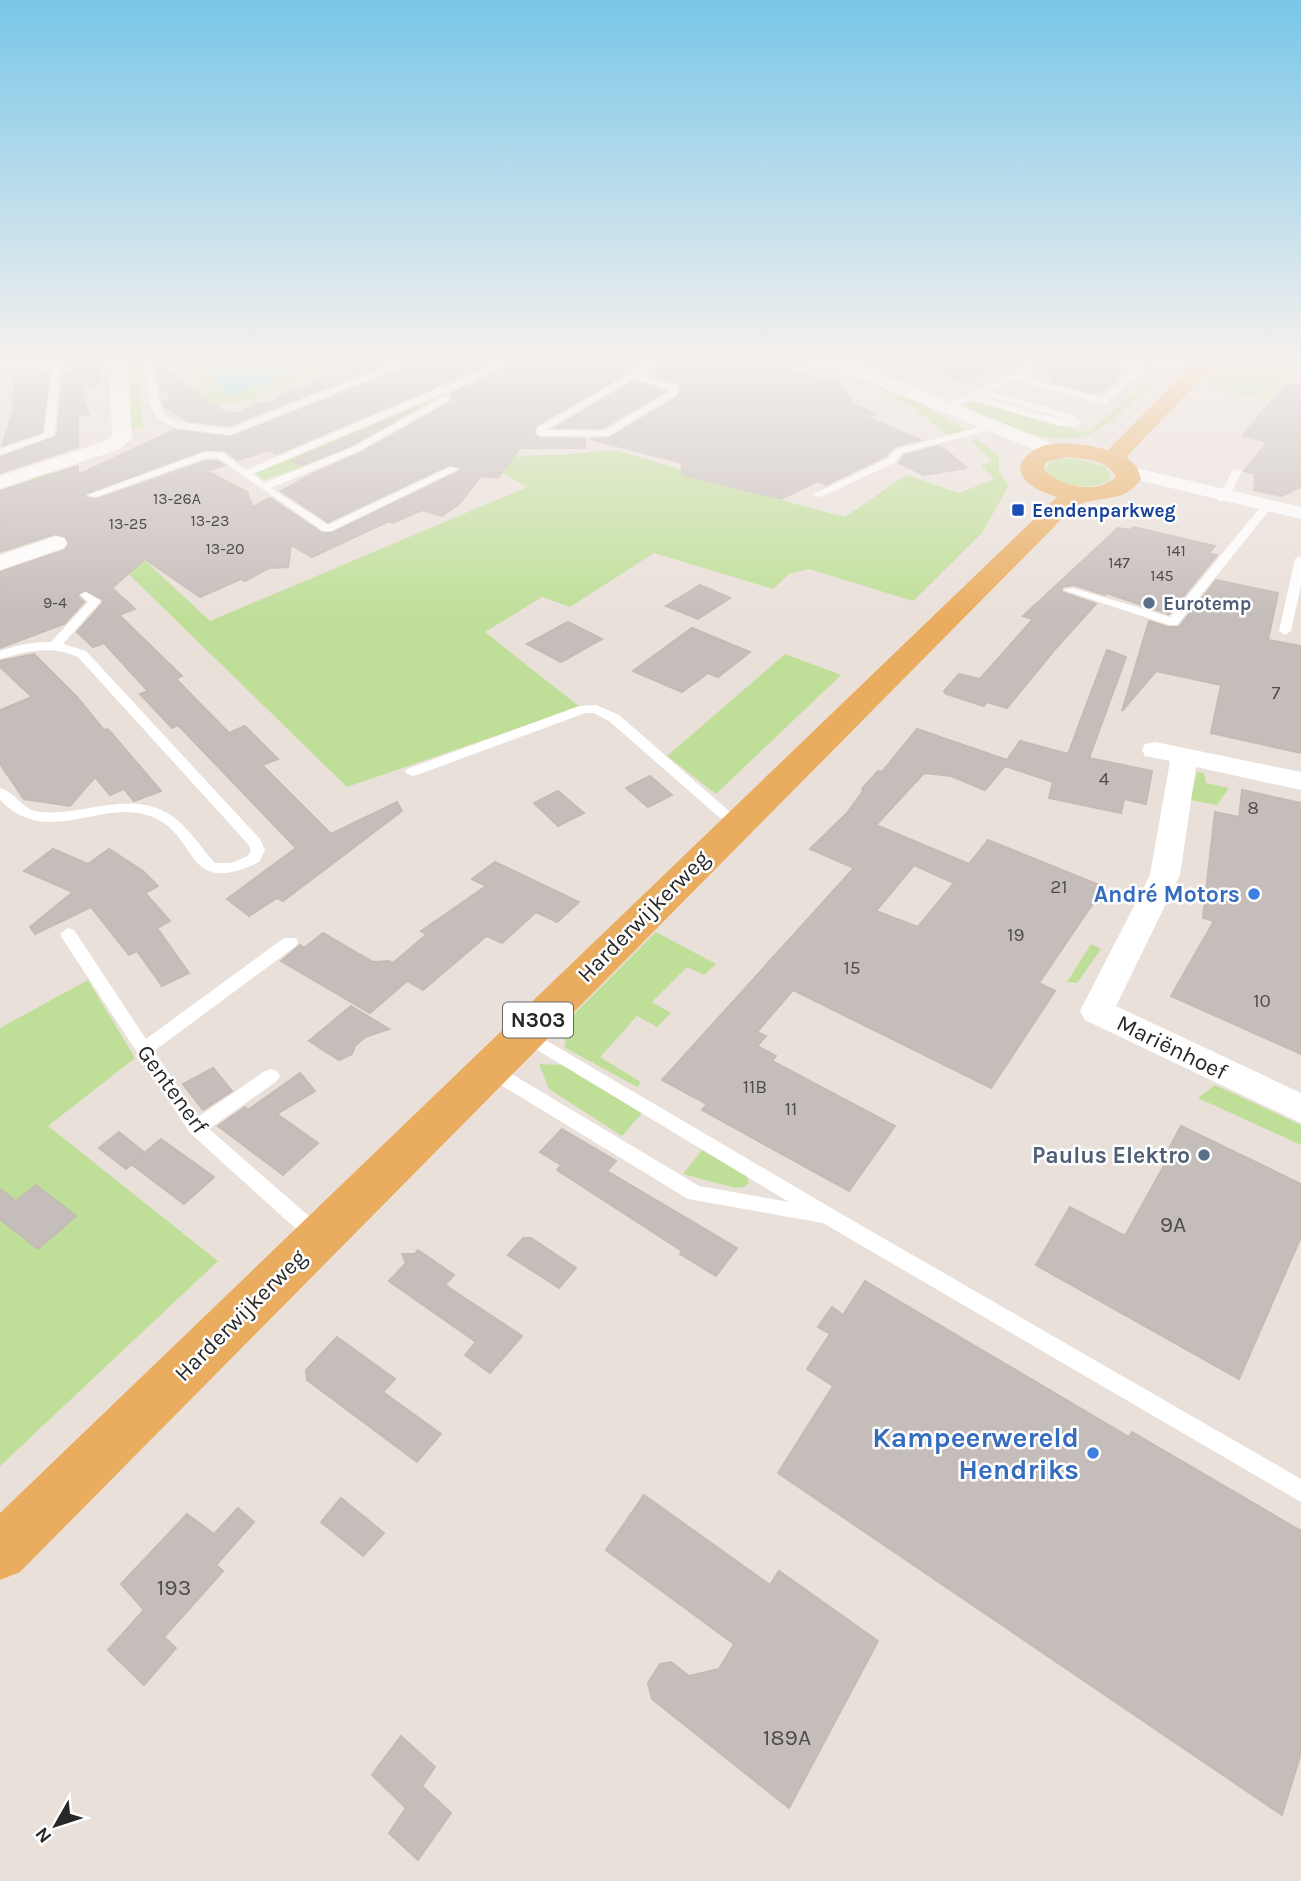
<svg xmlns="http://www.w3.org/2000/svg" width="1301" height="1881" font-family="Karla,sans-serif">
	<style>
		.green { fill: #bfdf98 }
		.water { fill: #70e1e8 }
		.building { fill: #c5bdba; stroke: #c5bbb4; stroke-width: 2; fill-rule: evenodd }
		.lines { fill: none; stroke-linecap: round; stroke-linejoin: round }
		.service { fill: #fff; fill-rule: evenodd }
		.minor { fill: #fff; fill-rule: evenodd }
		.primary { fill: #eaad5f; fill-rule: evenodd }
		.transit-dot { fill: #1a4fb4; stroke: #fff; stroke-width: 2.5 }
		.service-dot { fill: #5c6f8a; stroke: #fff; stroke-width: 2.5 }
		.shop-dot { fill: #3f7fe0; stroke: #fff; stroke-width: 2.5 }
		.labels { text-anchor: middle; stroke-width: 5; stroke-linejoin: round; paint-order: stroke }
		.far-number-label { font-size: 16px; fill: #4f4d4c }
		.far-transit-label { font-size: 19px; font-weight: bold; fill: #164399; stroke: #fff; text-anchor: start }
		.far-service-label { font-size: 19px; font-weight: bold; fill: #4e5e75; stroke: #fff; text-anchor: start }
		.number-label { font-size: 19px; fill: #4f4d4c }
		.shield { fill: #fff; stroke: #686868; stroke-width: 2 }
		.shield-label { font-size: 21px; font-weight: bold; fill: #282828 }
		.shop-label { font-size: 23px; font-weight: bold; fill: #366cbe; stroke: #fff; text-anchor: end }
		.street-label { font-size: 23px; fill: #282828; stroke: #fff }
		.service-label { font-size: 23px; font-weight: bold; fill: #4e5e75; stroke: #fff; text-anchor: end }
		.near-number-label { font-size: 23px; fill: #4f4d4c }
		.near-shop-label { font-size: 28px; font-weight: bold; fill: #366cbe; stroke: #fff; text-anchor: end }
	</style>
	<rect width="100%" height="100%" fill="#eae0da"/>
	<g class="green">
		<polygon points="123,356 138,356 143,428 128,430"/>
		<path d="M 248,356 L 340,356 L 337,363 C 310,375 221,425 199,395 C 192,386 192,374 191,363 Z"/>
		<polygon points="1229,356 1301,356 1301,365 1266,399 1229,393 1204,384"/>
		<path d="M 1161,367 L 1169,368 C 1148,386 1119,419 1096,431 C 1058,453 1004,424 967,410 L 965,404 L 976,401 L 1085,432 L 1092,430 Z"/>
		<path d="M 870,380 C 903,393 934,409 963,429 L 963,432 L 948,436 L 915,409 L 865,382 Z"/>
		<path d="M 449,389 C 393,427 329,460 264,480 L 251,470 Z"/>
		<polygon points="975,438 999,456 999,472 1009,485 982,533 913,601 809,569 789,574 773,589 654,553 570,607 542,597 485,632 580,707 347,787 30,478 50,472 210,621 527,487 501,472 438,457 557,455 616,450 780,500 845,517 906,475 959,493 994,479 981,465 993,462 972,442"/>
		<path d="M 1074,458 L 1104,466 L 1111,473 L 1109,481 C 1088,490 1060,489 1045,471 L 1048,464 L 1058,459 Z"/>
		<polygon points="785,654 841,675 716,794 667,756"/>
		<polygon points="1197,772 1204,773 1206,783 1229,788 1217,805 1190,800"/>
		<polygon points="656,932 716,964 704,975 687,967 652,1002 671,1013 657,1027 637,1016 600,1057 641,1082 637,1087 564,1047 566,1042 558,1030"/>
		<polygon points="1091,944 1101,949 1077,983 1067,982"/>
		<polygon points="88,980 135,1058 48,1126 218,1261 0,1466 0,1028"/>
		<polygon points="539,1064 563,1065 642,1113 622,1136 549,1089"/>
		<polygon points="1215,1085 1301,1125 1301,1145 1198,1098"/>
		<polygon points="702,1150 747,1176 749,1183 744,1187 735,1188 683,1174"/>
	</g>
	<polygon class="water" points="287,361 296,371 228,397 212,372"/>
	<g class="building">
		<polygon points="75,356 100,356 98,385 81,387 89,415 78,416 78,447 0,473 1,457 57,436 63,373 74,371"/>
		<polygon points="406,356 508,356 277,454 269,450 238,460 224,450 204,450 85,494 86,498 97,499 206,461 217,461 224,465 207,471 247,492 253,507 270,498 322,533 332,533 460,471 461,468 449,465 328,522 281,491 312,474 358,454 451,402 451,394 526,356 656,356 536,426 534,434 540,438 585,439 585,448 520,448 498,478 481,476 459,504 442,516 422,510 393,523 389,521 312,557 291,545 288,567 269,568 245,581 241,579 200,597 145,559 112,588 135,609 119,615 182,676 176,679 229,733 245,726 278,759 262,765 331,834 397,802 402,811 283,901 277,898 249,916 227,899 296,848 178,725 172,728 140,694 148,691 104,643 93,647 77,632 103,603 102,599 85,590 77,595 84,602 64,624 0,648 0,572 65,550 69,544 66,537 55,534 0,552 0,491 78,466 78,475 174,430 231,437 392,373 407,363"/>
		<polygon points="671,356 682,356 702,363 718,356 727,359 743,356 818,379 835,378 853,404 875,414 866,417 921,440 895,446 886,456 826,485 818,481 781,499 682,475 682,463 591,439 609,438 679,396 680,383 646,374"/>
		<polygon points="908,356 1018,356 968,383 907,361"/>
		<polygon points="1034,356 1067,356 1126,370 1100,392 1091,392 1055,383"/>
		<polygon points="155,361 227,414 241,412 257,404 271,403 288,390 306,389 324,376 343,375 357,363 365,361 387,363 229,426 187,421 163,405 162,402 173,399 159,386"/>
		<polygon points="49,374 42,432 2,446 14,408 12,394 15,393 14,378"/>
		<polygon points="634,381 665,392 602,428 555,428"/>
		<polygon points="1287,383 1301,386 1301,487 1282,496 1254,490 1255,474 1244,471 1268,442 1242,436"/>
		<polygon points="419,407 350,446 301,465 291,461"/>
		<polygon points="938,446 946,450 967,468 924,475 899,463 904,455"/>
		<polygon points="1133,527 1215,546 1209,553 1217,555 1169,614 1106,593 1105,595 1074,585 1062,587 1062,592 1096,604 1056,648 1007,708 987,702 984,706 946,694 944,691 959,674 980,679 1033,619 1023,616 1118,528 1131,530"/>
		<polygon points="1216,580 1278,593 1268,640 1301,646 1301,753 1211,733 1221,685 1156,671 1122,711 1149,621 1168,627 1179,627"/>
		<polygon points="700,585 730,598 698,619 666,606"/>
		<polygon points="568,622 602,639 561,662 527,644"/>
		<polygon points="692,628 750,652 718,677 708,673 682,692 633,671"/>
		<path d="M 1107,650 L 1126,657 L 1089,758 L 1152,771 L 1146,804 L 1124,799 L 1121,813 L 1049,798 L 1053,782 L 1005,766 L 985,790 L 951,776 L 924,773 L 876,825 L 969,864 L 988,840 L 1104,887 L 1039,983 L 1055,991 L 991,1088 L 793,990 L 757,1032 L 766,1036 L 757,1046 L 776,1056 L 772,1061 L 895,1126 L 849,1191 L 702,1110 L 707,1104 L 662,1080 L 854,868 L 810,849 L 847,813 L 863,791 L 862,789 L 878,771 L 882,772 L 917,729 L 1007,760 L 1020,741 L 1068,754 ZM 914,865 L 954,883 L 918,927 L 876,911 Z"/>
		<polygon points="34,654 77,697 104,730 108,729 161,791 134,801 124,789 110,795 95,777 70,806 24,799 0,764 0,710 32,697 0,667 0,661"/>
		<polygon points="650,776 672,795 648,807 626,788"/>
		<polygon points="1242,790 1301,803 1301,1054 1171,996 1214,921 1203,918 1215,812 1239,817"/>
		<polygon points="558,791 584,813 558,826 534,803"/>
		<polygon points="53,849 88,864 109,849 143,871 158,886 145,893 170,921 157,928 189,973 162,986 137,951 129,955 91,907 35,934 30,927 73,892 24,871"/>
		<polygon points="495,862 579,902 557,922 536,912 502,943 487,936 484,938 423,990 407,981 370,1013 281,961 300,945 304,948 323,933 373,962 389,961 393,963 427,934 421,931 486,886 472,879"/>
		<polygon points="351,1006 389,1029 365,1037 355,1046 352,1054 339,1060 309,1041"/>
		<polygon points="213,1068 232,1091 203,1110 183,1084"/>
		<polygon points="300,1073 315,1091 277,1114 318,1143 283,1175 218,1126 245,1107 248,1110"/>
		<polygon points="1181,1126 1301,1184 1301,1237 1239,1379 1036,1265 1070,1207 1125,1236 1167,1160 1164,1158"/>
		<polygon points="562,1129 616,1161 607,1171 737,1248 716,1276 680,1254 682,1251 557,1170 561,1165 540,1152"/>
		<polygon points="119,1132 145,1153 126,1169 99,1148"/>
		<polygon points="161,1139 214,1177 184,1204 131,1164"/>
		<polygon points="36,1185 76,1216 38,1249 0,1219 0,1189 16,1201"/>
		<polygon points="523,1238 531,1238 576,1268 559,1288 508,1255"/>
		<polygon points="418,1250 454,1275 445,1285 522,1336 490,1373 465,1355 476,1342 389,1281 406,1263 402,1254 415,1254"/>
		<polygon points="865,1281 1129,1437 1132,1432 1301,1531 1301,1753 1282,1815 778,1473 833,1386 807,1369 830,1334 818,1327 832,1307 843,1315"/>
		<polygon points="337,1337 395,1379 383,1392 441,1434 417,1462 307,1380 306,1370"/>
		<polygon points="644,1495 770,1585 779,1571 878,1641 789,1808 652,1699 648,1683 660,1664 671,1662 689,1676 719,1669 734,1644 606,1550"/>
		<polygon points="341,1498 384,1533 363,1556 321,1522"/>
		<polygon points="238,1508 254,1522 216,1565 223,1571 164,1637 176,1648 144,1685 108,1650 144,1610 121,1584 187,1514 214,1534"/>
		<polygon points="401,1736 435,1767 422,1786 451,1813 418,1860 389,1833 406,1808 372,1775"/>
	</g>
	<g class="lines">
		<g class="service">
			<polygon points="143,356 151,356 159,402 165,415 178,422 229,429 385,367 396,360 395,356 403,356 405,361 391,371 230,435 176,428 158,419 149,402"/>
			<polygon points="514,356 524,356 474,381 253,474 264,483 351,448 444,396 450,396 450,400 357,452 271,488 328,525 450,467 459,469 331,531 323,531 218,458 206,458 96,497 87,495 205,452 224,453 246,470"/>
			<path d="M 660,356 L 669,356 L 640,375 L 679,386 L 678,394 L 608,436 L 541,436 L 536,433 L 538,427 ZM 634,378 L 671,391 L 603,431 L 546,430 Z"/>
			<path d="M 1089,356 L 1102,356 L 1147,368 L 1104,404 L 1014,380 L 989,391 L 1069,414 L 1082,422 L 1077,426 L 1059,426 L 970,400 L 947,410 L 939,408 L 1032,365 L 1036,368 L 1035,370 L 1021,376 L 1102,398 L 1136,369 ZM 981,395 L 1063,418 L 1068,421 L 978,396 Z"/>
			<polygon points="1130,356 1144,356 1187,366 1183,369"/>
			<polygon points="58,357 62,360 54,436 0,455 0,449 44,434 53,363 0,370 0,364"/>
			<polygon points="991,424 994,425 994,429 902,453 896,462 821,497 812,495 888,458 896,449"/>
			<polygon points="1233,469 1242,471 1227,501 1219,501 1218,499"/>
			<polygon points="1268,502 1272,503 1272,507 1177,625 1169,625 1063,590 1073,588 1170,617 1264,503"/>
			<polygon points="1301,556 1301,585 1291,631 1285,635 1279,631 1295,559"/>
			<path d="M 86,592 L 101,601 L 63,644 L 86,651 L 260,839 L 265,850 L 259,862 C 182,899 201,834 150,816 C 101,798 47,849 0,800 L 0,788 C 16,792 21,810 40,812 C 81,816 129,790 167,813 C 187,824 200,847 215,863 L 231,863 L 248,856 L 251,850 L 248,844 L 78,657 C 51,645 27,651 0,659 L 0,651 C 17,645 33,642 51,642 L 88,602 L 80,595 Z"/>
			<polygon points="596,705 619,715 730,812 732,815 730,818 720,818 609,721 594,713 585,713 417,775 412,776 405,772 407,769 579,706"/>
			<polygon points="68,928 74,930 146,1039 284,938 296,938 298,942 296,946 154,1051 198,1117 265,1071 271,1069 277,1071 280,1076 277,1081 209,1129 309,1216 312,1222 309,1228 302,1230 295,1228 190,1133 62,938 60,934"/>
			<polygon points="525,1028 838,1212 1301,1479 1301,1502 823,1223 688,1199 483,1074 480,1069 483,1064 495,1064 699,1186 789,1202 519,1039 517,1034 519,1029"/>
		</g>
		<g class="minor">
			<polygon points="109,356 127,356 132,438 120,449 0,489 0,476 106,441 112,436"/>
			<polygon points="800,356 825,356 879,373 1061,447 1064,451 1061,455 1047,455 867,381 803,360"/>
			<polygon points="1128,466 1301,507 1301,519 1121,476 1118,472 1121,468"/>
			<polygon points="56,536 64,538 67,543 64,548 0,570 0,555"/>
			<polygon points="1155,742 1301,772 1301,790 1196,767 1180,875 1116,1006 1301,1093 1301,1123 1085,1020 1080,1011 1150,875 1170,761 1145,756 1142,750 1145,744"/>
		</g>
		<path class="primary" d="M 1200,356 L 1223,356 L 1129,454 L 1127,458 L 1137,467 L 1141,479 C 1127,500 1108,497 1086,502 C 1071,505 1057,525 1046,535 L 20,1572 L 0,1580 L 0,1513 L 1057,497 C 1042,492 1020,484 1020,466 C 1034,434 1081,443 1108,450 ZM 1066,457 C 1084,458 1108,460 1116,477 C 1096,495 1063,487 1044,470 L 1046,462 Z"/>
	</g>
	<linearGradient id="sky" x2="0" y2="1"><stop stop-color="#78c6e8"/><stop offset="0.58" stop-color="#f6f1ee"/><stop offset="1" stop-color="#f6f1ee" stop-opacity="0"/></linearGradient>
	<rect width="1301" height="619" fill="url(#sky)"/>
	<rect class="transit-dot" x="1011" y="503" width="14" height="14" rx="3.5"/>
	<g class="service-dot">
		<circle cx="1149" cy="603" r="7"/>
		<circle cx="1204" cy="1155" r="7"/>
	</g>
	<g class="shop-dot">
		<circle cx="1254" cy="894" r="7"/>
		<circle cx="1093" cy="1453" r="7"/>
	</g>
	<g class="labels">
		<g class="far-number-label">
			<text x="177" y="504">13-26A</text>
			<text x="210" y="526">13-23</text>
			<text x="128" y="529">13-25</text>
			<text x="225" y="554">13-20</text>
			<text x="1176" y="556">141</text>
			<text x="1119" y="568">147</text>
			<text x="1162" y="581">145</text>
			<text x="55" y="608">9-4</text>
		</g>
		<g class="far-transit-label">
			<text x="1032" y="517">Eendenparkweg</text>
		</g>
		<g class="far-service-label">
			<text x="1163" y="610">Eurotemp</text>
		</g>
		<g class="number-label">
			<text x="1276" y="699">7</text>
			<text x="1104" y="785">4</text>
			<text x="1253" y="814">8</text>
			<text x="1059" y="893">21</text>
			<text x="1016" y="941">19</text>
			<text x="852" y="974">15</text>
			<text x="1262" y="1007">10</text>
			<text x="755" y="1093">11B</text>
			<text x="791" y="1115">11</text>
		</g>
		<rect class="shield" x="503" y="1002.5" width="70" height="35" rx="5"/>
		<g class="shield-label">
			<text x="538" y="1027">N303</text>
		</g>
		<g class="shop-label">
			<text x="1240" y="902">André Motors</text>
		</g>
		<g class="street-label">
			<text transform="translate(643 916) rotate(-45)" y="8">Harderwijkerweg</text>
			<text transform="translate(1172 1047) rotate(26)" y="8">Mariënhoef</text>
			<text transform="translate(173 1089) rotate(54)" y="8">Gentenerf</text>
			<text transform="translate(240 1315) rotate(-45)" y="8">Harderwijkerweg</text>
		</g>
		<g class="service-label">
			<text x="1190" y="1163">Paulus Elektro</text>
		</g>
		<g class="near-number-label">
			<text x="1173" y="1232">9A</text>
			<text x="174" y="1595">193</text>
			<text x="787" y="1745">189A</text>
		</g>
		<g class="near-shop-label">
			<text x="1079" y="1447">Kampeerwereld<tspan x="1079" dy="32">Hendriks</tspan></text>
		</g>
	</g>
	<g transform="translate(56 1825) rotate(231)" stroke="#ffffff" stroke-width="5" paint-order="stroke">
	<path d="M0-5L12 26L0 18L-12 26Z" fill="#282828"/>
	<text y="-10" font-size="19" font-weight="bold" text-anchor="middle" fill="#282828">N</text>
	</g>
</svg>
